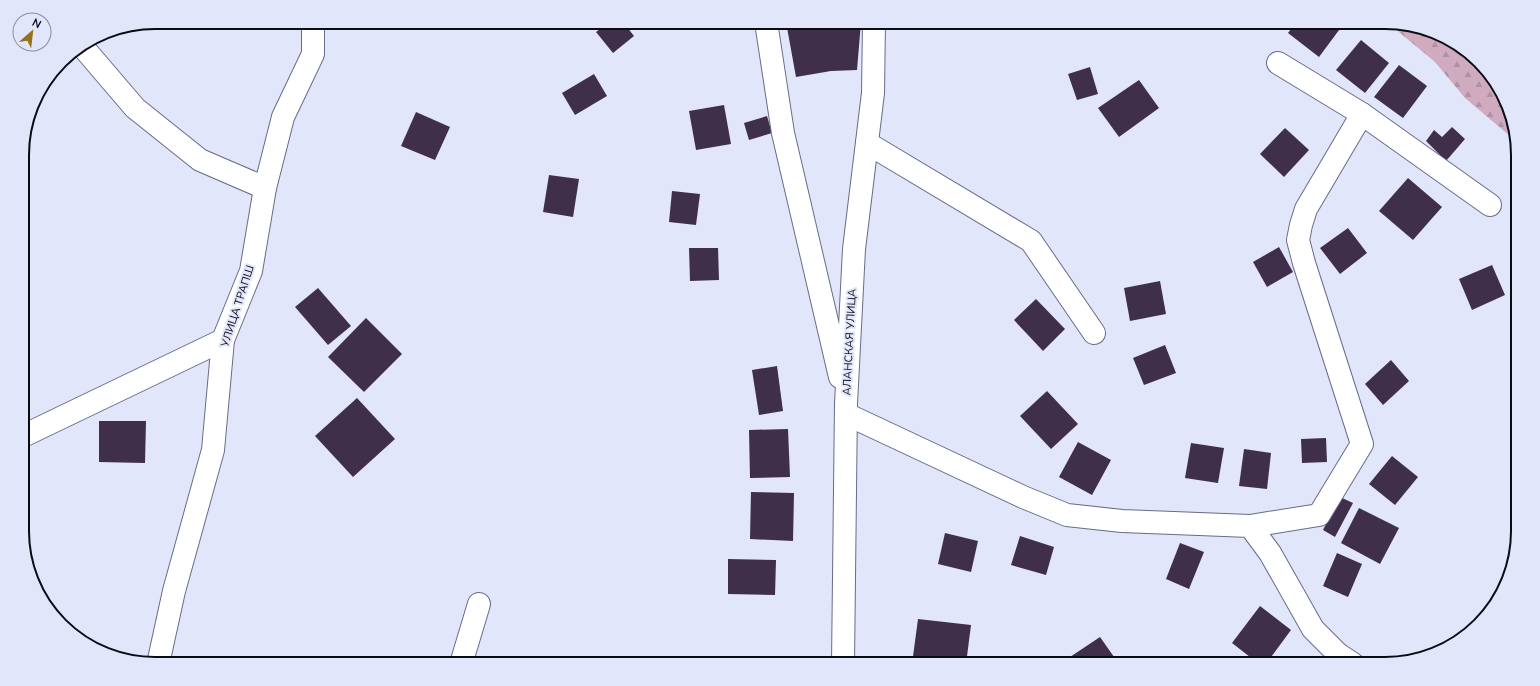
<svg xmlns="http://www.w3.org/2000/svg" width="1540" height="686" font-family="Mulish,sans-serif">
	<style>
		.forest { fill: url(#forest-firs) }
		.building { fill: #3f2f4a }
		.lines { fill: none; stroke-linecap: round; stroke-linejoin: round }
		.minor-casing { stroke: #676c89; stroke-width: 24 }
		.minor { stroke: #fff; stroke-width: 22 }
		.labels { text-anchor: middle; stroke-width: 4; stroke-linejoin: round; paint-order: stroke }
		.street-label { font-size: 11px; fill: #090b15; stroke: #e2e6fa }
		.rim { fill: none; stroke: #090b15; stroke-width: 2 }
	</style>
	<defs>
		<pattern id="forest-firs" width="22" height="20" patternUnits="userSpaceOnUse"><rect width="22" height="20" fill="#d0abc0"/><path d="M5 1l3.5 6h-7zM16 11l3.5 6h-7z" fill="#b192a4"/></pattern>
	</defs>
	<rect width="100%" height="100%" fill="#e2e6fa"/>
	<polygon class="forest" points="1388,23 1436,32 1490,74 1517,138 1517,142 1465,98 1435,62"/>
	<g class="building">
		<polygon points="609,22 623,22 634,36 613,53 596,32"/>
		<polygon points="786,22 861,22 857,70 831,71 796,77"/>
		<polygon points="1296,22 1345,22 1319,57 1288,33"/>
		<polygon points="1361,40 1389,63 1365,93 1336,70"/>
		<polygon points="1399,65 1427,86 1403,118 1374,97"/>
		<polygon points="1090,67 1098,94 1077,100 1068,74"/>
		<polygon points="594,74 607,96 575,115 562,93"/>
		<polygon points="1139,80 1159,108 1119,137 1098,108"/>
		<polygon points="724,105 731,144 696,150 689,111"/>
		<polygon points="416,112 450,127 435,160 401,146"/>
		<polygon points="767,116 772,133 749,140 744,123"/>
		<polygon points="1452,127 1465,139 1446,161 1426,141 1434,130 1442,137"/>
		<polygon points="1285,128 1309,150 1284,177 1260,154"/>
		<polygon points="549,175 579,179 573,217 543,212"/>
		<polygon points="1408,178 1442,207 1413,240 1379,211"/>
		<polygon points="672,191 700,194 696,225 669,222"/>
		<polygon points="1348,228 1367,253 1340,274 1320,248"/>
		<polygon points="1279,247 1293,272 1267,287 1253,262"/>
		<polygon points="689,248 718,248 719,280 690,281"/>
		<polygon points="1492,265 1505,295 1472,310 1459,279"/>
		<polygon points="1160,281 1166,314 1130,321 1124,288"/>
		<polygon points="318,288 351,326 328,345 295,307"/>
		<polygon points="1036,299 1065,329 1043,351 1014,320"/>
		<polygon points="366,318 402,354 364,392 328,357"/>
		<polygon points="1165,345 1176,373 1144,385 1133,358"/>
		<polygon points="1391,360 1409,381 1383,405 1365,384"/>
		<polygon points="777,366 783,411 759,415 752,370"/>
		<polygon points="1047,391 1078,424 1051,449 1020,416"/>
		<polygon points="357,398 395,439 353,477 315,436"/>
		<polygon points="99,421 146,421 145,463 99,462"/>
		<polygon points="788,429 790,477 750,478 749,430"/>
		<polygon points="1326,438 1327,462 1302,463 1301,439"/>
		<polygon points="1078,442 1111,460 1092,495 1059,477"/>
		<polygon points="1191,443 1224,448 1218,483 1185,478"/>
		<polygon points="1244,449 1271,453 1267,489 1239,486"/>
		<polygon points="1392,456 1418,477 1395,505 1369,484"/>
		<polygon points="751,492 794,493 793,541 750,539"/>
		<polygon points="1340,497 1353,503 1335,537 1323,530"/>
		<polygon points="1359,508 1399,528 1380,564 1341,543"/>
		<polygon points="945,533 978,541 971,572 938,564"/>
		<polygon points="1020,536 1054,547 1046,575 1011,565"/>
		<polygon points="1180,543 1204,552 1189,589 1166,579"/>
		<polygon points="1337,553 1362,564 1348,597 1323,586"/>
		<polygon points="728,559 776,560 775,595 728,594"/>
		<polygon points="1260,606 1291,630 1266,664 1259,664 1232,643"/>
		<polygon points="918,619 971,625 966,664 912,664"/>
		<polygon points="1100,637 1119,664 1075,664 1070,657"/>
		<polygon points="1413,653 1421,658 1408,661"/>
	</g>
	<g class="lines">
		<g class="minor-casing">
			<g id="minor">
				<polyline points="766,22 783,133 840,377"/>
				<polyline points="82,46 135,108 200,160 265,188"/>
				<polyline points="1278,63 1362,114 1490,205"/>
				<polyline points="867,143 1031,241 1094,333"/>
				<polyline points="846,414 1023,497 1067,515 1122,521 1250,526 1270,553 1313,629 1338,654 1353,664"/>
				<polyline points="23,436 223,340"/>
				<polyline points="1250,526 1319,515 1362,444 1304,263 1298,240 1301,225 1306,209 1362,114"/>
				<polyline points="158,664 174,591 213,450 223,340 251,271 265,188 283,117 313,54 313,22"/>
				<polyline points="461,664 479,604"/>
				<polyline points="843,664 846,404 854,249 873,93 874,22"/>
			</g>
		</g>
		<use href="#minor" class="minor"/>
	</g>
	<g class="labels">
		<g class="street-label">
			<text transform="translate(237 306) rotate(-72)" y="4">УЛИЦА ТРАПШ</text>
			<text transform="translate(849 342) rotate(-87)" y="4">АЛАНСКАЯ УЛИЦА</text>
		</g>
	</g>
	<path d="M0 0H1540V686H0ZM155 29H1385A126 126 0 0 1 1511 155V531A126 126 0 0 1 1385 657H155A126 126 0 0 1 29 531V155A126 126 0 0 1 155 29Z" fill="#e2e6fa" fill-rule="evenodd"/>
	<path class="rim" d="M155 29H1385A126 126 0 0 1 1511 155V531A126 126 0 0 1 1385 657H155A126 126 0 0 1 29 531V155A126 126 0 0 1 155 29Z"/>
	<g transform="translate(32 32) rotate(28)"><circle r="19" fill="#e2e6fa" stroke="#8b8e9e"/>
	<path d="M0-3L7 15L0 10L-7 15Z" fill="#96711b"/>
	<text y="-6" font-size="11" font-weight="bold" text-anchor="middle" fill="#090b15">N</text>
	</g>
</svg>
